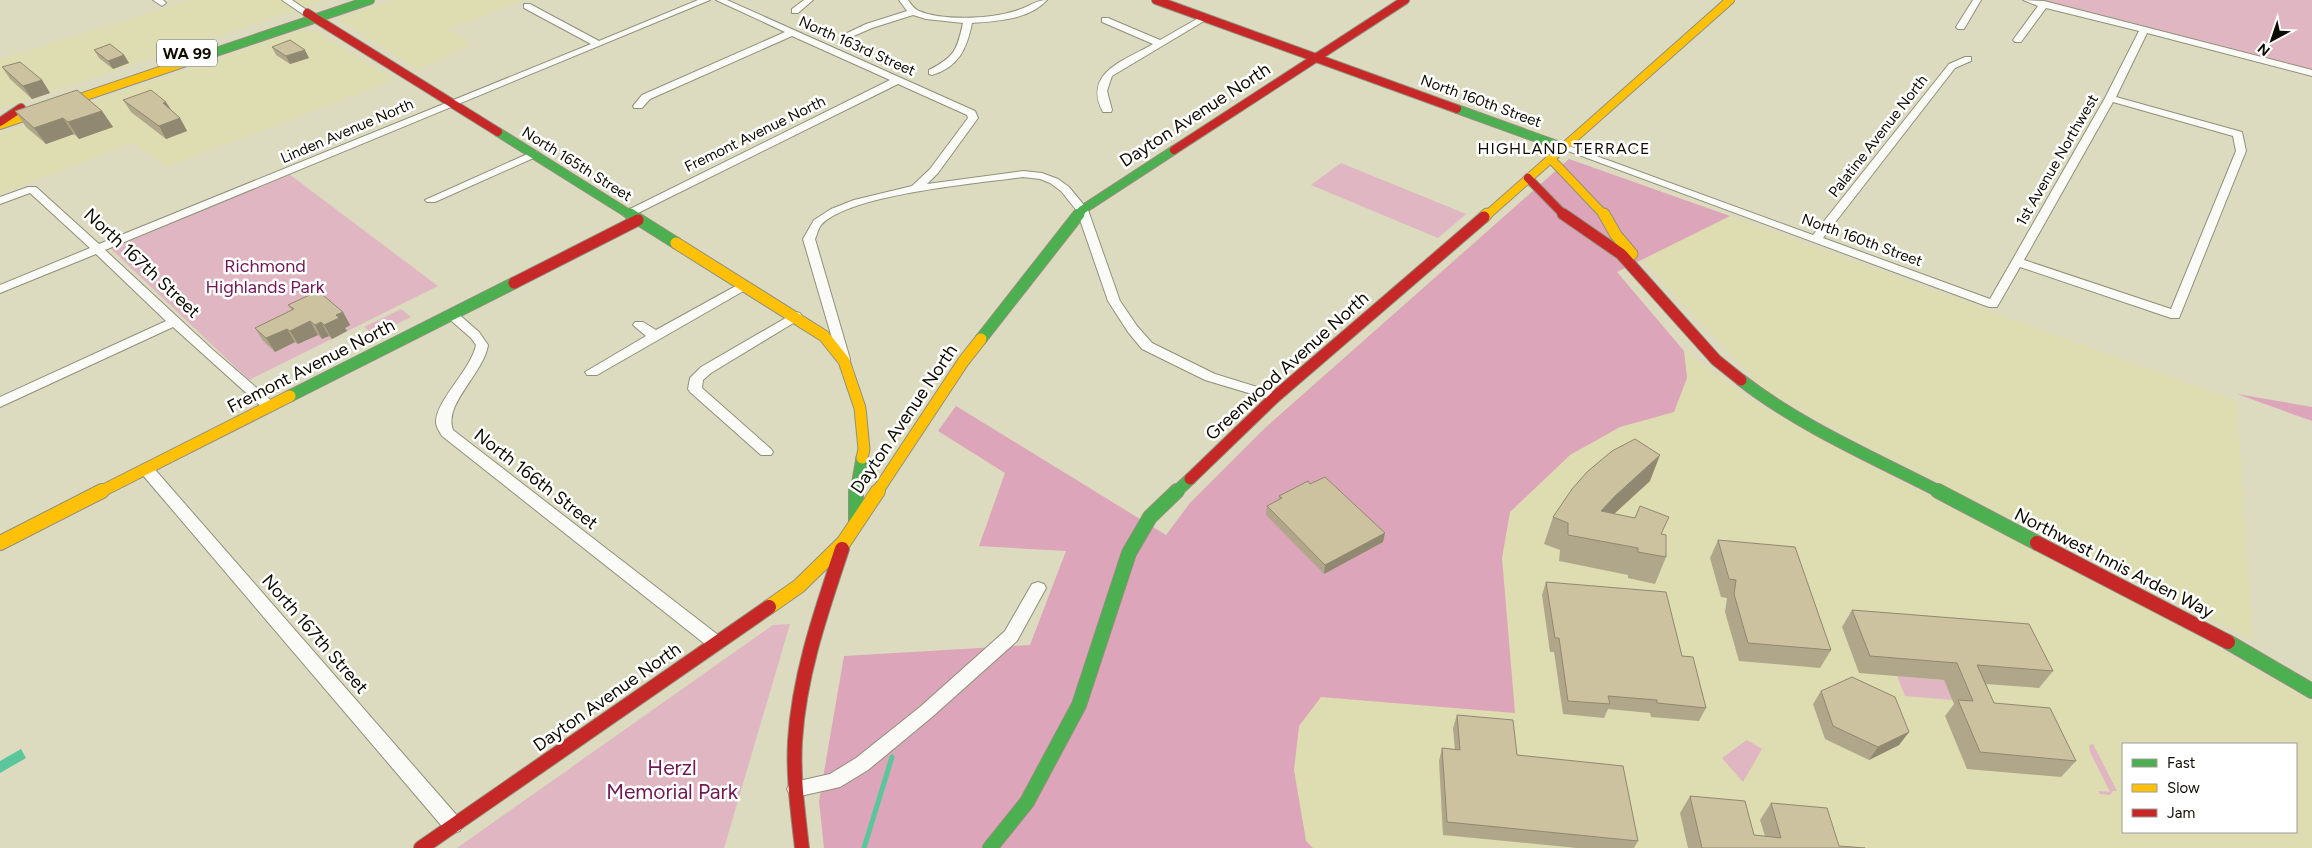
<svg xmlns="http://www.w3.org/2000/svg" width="2312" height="848" font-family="Figtree,sans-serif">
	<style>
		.built { fill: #dedcb1; fill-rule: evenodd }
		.green { fill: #dfb6c1 }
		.forest { fill: #dca5b9 }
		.water { fill: #59c69b }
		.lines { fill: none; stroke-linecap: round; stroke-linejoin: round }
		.stream { stroke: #59c69b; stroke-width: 5 }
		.street-casing { stroke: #91907b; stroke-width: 2 }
		.fast-far2-casing { stroke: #91907b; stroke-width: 10 }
		.fast-far1-casing { stroke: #91907b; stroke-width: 13 }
		.fast-casing { stroke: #91907b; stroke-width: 16 }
		.slow-far2-casing { stroke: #91907b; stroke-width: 10 }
		.slow-far1-casing { stroke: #91907b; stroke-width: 13 }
		.slow-casing { stroke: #91907b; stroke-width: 16 }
		.jam-far2-casing { stroke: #91907b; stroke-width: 10 }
		.jam-far1-casing { stroke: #91907b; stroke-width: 13 }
		.jam-casing { stroke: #91907b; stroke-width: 16 }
		.street { fill: #fafaf6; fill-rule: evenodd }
		.fast-far2 { stroke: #4caf50; stroke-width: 8 }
		.fast-far1 { stroke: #4caf50; stroke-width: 11 }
		.fast { stroke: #4caf50; stroke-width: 14 }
		.slow-far2 { stroke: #ffc107; stroke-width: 8 }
		.slow-far1 { stroke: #ffc107; stroke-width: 11 }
		.slow { stroke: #ffc107; stroke-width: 14 }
		.jam-far2 { stroke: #c62828; stroke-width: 8 }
		.jam-far1 { stroke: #c62828; stroke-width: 11 }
		.jam { stroke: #c62828; stroke-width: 14 }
		.wall { fill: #b0a78a }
		.shaded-wall { fill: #908870 }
		.building { fill: #cdc2a0; stroke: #908870 }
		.labels { text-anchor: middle; stroke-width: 5; stroke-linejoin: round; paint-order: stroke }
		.far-street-label { font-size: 15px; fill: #0e0c00; stroke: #fff }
		.shield { fill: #fff; stroke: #56554c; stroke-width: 1 }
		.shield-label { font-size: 16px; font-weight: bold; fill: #0e0c00 }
		.far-neighbourhood-label { font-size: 16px; letter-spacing: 1px; fill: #0e0c00; stroke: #fff }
		.street-label { font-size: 18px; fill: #0e0c00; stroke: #fff }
		.park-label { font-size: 18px; fill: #711853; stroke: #fff }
		.near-park-label { font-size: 21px; fill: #711853; stroke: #fff }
	</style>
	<rect width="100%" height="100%" fill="#dcdbc0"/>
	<g class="built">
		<polygon points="190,0 327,0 0,109 0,59"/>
		<polygon points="393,0 525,0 447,29 473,44 418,70 338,19"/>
		<polygon points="298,31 316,31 394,80 167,167 134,143 0,194 0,134"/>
		<path d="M 1528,195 L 1593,245 L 1684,351 L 1747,397 L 1833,446 L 2171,621 L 2312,701 L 2312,848 L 1011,848 L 1190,503 L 1266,427 ZM 2123,744 L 2296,744 L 2296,832 L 2123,832 Z"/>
		<polygon points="1730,216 2237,401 2253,640 1855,441 1765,390 1641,260"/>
	</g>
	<g class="green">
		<polygon points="2036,0 2312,0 2312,70"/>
		<polygon points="1341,163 1466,214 1438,238 1311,185"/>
		<polygon points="289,174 438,286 249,380 111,249"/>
		<polygon points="401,309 411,317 374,335 364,327"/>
		<polygon points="790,624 724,848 457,848 773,625"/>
		<polygon points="1897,676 1944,680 1953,700 1905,696"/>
		<polygon points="1747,740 1762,749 1743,782 1722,758"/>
		<polygon points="2093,744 2117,791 2113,791 2110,795 2100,794 2098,791 2110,792 2090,752 2089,745"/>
	</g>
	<g class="forest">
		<polygon points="1569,159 1730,216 1617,272 1684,351 1687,378 1674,412 1620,427 1570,455 1510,512 1502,558 1515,713 1321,697 1299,726 1294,770 1306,841 1313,848 824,848 819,801 844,656 1030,645 1066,551 979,546 1005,473 938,431 956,406 1166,535 1190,503 1266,427"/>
		<polygon points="2237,394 2312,407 2312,421"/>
	</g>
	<polygon class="water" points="21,749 26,758 0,773 0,761"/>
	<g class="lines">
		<polyline class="stream" points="864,848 892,757"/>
		<g class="street-casing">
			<g id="street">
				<polygon points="153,0 163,0 166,3 162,6"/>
				<polygon points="282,0 292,0 311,13 304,15"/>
				<polygon points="698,0 710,0 105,250 213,350 274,403 276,406 274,409 264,409 173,327 0,407 0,397 166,321 96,254 0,293 0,285 90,248 30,193 0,204 0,197 28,187 36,187 99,244 591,44 524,8 524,4 530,4 599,41"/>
				<path d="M 716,0 L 727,0 L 975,111 L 978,118 L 938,173 L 927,184 L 1023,171 L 1042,173 L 1058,179 L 1069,187 L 1088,210 L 1120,301 L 1137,326 L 1152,343 L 1215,374 L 1280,394 L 1282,397 L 1280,400 L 1275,401 L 1205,380 L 1142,349 L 1128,332 L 1108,301 L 1077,211 L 1061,191 L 1050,183 L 1040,179 L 1023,177 C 980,183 849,194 821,225 C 818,229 817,235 815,239 L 850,359 L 849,362 L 839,362 L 803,239 L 814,220 L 831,209 L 854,200 L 912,186 L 930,169 L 968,118 L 967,115 L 898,84 L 632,216 L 624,216 L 622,214 L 624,212 L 890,80 L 792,36 L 650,99 L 642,108 L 634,108 L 633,106 L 642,95 L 785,32 Z"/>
				<polygon points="804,0 813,0 798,13 792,13 792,9"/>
				<path d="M 899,0 L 908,0 C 911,4 914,9 919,11 C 942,21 991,19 1015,11 C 1027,8 1035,0 1047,0 C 1029,20 997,21 972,23 C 967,48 959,67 932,75 L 929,74 L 929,70 C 954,57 957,51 963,23 L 926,19 L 913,15 L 872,28 L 849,38 L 841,36 L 866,24 L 907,11 Z"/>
				<polygon points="1973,0 1981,0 1964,29 1958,29 1956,27"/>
				<path d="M 2023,0 L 2044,1 L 2312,70 L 2312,76 L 2147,33 L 2116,97 L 2242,132 L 2246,151 L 2179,318 L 2171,318 L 2020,267 L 1997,307 L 1989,307 L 1560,148 L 1565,145 L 1569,146 L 1813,235 L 1949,64 L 1965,57 L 1971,57 L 1971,61 L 1955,68 L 1823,238 L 1990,299 L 2105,98 L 2139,31 L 2046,8 L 2021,42 L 2015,42 L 2013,40 L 2038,6 ZM 2113,102 L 2233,136 L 2236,151 L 2171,309 L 2024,260 Z"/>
				<path d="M 1202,16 L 1209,18 L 1112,76 L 1107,91 L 1112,110 L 1111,112 L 1103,112 C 1082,72 1126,60 1153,44 L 1102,22 L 1102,18 L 1108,18 L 1160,40 Z"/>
				<polygon points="534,151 538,152 538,156 435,202 427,202 425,200"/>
				<polygon points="743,282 749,286 747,289 597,375 587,375 585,372 646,336 633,325 635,322 643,322 656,330"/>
				<path d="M 451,310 L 455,311 L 479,332 L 488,345 C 484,373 443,404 453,430 L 722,638 L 724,643 L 722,648 L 716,650 L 710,648 L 442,436 C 440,433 436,426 436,422 C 436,400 471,370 476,345 L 471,338 L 447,317 L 445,314 L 447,311 Z"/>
				<polygon points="796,312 800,313 802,316 800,319 711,373 703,380 702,388 771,449 773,452 771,455 761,455 690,392 688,389 690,378 701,367"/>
				<polygon points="146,464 151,465 460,819 462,825 460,831 453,833 446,831 141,473 139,469 141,465"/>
				<polygon points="1038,582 1044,584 1046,588 1017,641 932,717 868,770 840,787 796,797 790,795 787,789 790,783 830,774 856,758 920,707 1005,631 1032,584"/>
			</g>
		</g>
		<g class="fast-far2-casing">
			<g id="fast-far2">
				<polyline points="207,55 370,0"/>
				<polyline points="1457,109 1565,148"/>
				<polyline points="498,132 632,216"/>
				<polyline points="1078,216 1082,210 1174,150"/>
			</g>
		</g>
		<g class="fast-far1-casing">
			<g id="fast-far1">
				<polyline points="630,214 676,243"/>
				<polyline points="981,339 1079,214"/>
				<path d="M 1741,380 C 1800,426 1874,458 1940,492"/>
				<polyline points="290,396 514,283"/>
				<polyline points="856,492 862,458"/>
				<polyline points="1176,492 1190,479"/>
			</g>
		</g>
		<g class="fast-casing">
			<g id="fast">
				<polyline points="1938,491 2037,543"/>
				<polyline points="856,522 856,491"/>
				<polyline points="2228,642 2312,691"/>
				<polyline points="990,848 1027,802 1079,705 1129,553 1150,517 1177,491"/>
			</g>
		</g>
		<g class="slow-far2-casing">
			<g id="slow-far2">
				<polyline points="0,125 207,55"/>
				<polyline points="1551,159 1605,216"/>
				<polyline points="1486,216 1730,0"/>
			</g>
		</g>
		<g class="slow-far1-casing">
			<g id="slow-far1">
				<polyline points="1604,214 1616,235 1632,254"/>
				<polyline points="1484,217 1487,214"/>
				<polyline points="676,243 824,336 844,361 860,408 864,449 862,458"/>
				<polyline points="100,492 290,396"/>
				<polyline points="877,492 963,362 981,339"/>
			</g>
		</g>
		<g class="slow-casing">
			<g id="slow">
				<polyline points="0,543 102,491"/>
				<polyline points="769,607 799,586 844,542 878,491"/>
			</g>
		</g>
		<g class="jam-far2-casing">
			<g id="jam-far2">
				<polyline points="1156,0 1457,109"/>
				<polyline points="307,13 498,132"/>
				<polyline points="0,122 21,108"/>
				<polyline points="1174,150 1405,0"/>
				<polyline points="1528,178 1565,216"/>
			</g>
		</g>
		<g class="jam-far1-casing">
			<g id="jam-far1">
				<polyline points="1563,214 1621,254 1716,360 1741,380"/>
				<polyline points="514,283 638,220"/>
				<polyline points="1190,479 1275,397 1484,217"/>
			</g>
		</g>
		<g class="jam-casing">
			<g id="jam">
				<polyline points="2037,543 2228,642"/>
				<polyline points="421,848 769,607"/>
				<path d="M 802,848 C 798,813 793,777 795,741 C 799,675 821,612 842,549"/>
			</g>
		</g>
		<use href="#street" class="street"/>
		<use href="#fast-far2" class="fast-far2"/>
		<use href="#fast-far1" class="fast-far1"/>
		<use href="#fast" class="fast"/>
		<use href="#slow-far2" class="slow-far2"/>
		<use href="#slow-far1" class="slow-far1"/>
		<use href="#slow" class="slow"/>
		<use href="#jam-far2" class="jam-far2"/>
		<use href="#jam-far1" class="jam-far1"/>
		<use href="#jam" class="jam"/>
	</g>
	<g class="wall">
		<polygon points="272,47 309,58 290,64 276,55"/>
		<polygon points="94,50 124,55 129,63 113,69 99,58"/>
		<polygon points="2,67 42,80 50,93 32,99 10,79"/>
		<polygon points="123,100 172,111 180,118 187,131 166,139 131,112"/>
		<polygon points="15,111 102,111 113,127 79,139 74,134 46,144 26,127"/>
		<polygon points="288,305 343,312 350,325 345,328 347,331 332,339 329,336 322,339 318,335 298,344 295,342 275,352 263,341 255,328 292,310"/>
		<polygon points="1650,481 1614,514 1662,534 1666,557 1655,584 1628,578 1628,575 1559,561 1560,550 1544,544 1553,517"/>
		<polygon points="1310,484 1383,542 1324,574 1266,515 1267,506 1279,500 1279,496"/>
		<polygon points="1718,540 1831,650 1820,668 1739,661 1725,612 1727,598 1721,597 1710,558"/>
		<polygon points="1546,582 1682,656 1706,708 1699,721 1651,717 1650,713 1608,709 1604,718 1563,714 1554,652 1550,652 1542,595"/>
		<polygon points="1852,610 2053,671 2039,688 1986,684 1994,703 2076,761 2061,777 1967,769 1945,716 1954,704 1944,680 1859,673 1842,627"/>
		<polygon points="1821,691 1909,732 1899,745 1869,760 1825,739 1813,704"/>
		<polygon points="1457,715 1517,755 1638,841 1634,848 1577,848 1443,835 1439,761 1442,748 1455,750 1453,728"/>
		<polygon points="1690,796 1754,835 1765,836 1760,820 1771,803 1839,846 1865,848 1688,848 1680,813"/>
	</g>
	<g class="shaded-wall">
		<polygon points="305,50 309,58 290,64 286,56"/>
		<polygon points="124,55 129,63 113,69 108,61"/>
		<polygon points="42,80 50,93 32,99 23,86"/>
		<polygon points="166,102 174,114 163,103"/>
		<polygon points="102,111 113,127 79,139 68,122"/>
		<polygon points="63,118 74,134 46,144 34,128"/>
		<polygon points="180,118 187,131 166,139 159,126"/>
		<polygon points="343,312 350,325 345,328 347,331 332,339 324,325 336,315"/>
		<polygon points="310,321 318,335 298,344 290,331"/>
		<polygon points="321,322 329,336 322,339 315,325"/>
		<polygon points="287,329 295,342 275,352 266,338"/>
		<polygon points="1660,455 1650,481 1605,522 1601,511 1615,496"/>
		<polygon points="1385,533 1383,542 1324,574 1325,565"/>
		<polygon points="1909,732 1899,745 1869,760 1878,747"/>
	</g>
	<g class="building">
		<polygon points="290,40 305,50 286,56 272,47"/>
		<polygon points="110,44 124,55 108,61 94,50"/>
		<polygon points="20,62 42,80 23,86 2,67"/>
		<polygon points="77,90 102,111 68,122 63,118 34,128 15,111"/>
		<polygon points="151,90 166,102 163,103 180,118 159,126 123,100"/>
		<polygon points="318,291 343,312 336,315 339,318 324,325 321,322 315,325 310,321 290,331 287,329 266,338 255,328 294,309 288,305"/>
		<polygon points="1635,439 1660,455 1615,496 1601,511 1635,518 1640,506 1669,517 1661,534 1666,535 1666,557 1638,552 1638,548 1568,535 1568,523 1553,517 1572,489 1587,472 1612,451"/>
		<polygon points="1325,477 1385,533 1325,565 1267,506 1282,498 1279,496 1308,481 1310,484"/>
		<polygon points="1718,540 1795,547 1831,650 1748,643 1734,594 1736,580 1729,579"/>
		<polygon points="1546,582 1666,592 1682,656 1693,657 1706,708 1657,703 1657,700 1608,696 1610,704 1568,701 1559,638 1555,638"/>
		<polygon points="1852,610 2029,624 2053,671 1977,665 1994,703 2050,708 2076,761 1980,752 1958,700 1973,701 1957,663 1870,656"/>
		<polygon points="1852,677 1895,697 1909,732 1878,747 1833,726 1821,691"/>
		<polygon points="1457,715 1513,720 1517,755 1623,766 1638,841 1447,822 1442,748 1460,750"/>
		<polygon points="1690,796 1745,801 1754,835 1781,838 1771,803 1827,808 1839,846 1865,848 1702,848"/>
	</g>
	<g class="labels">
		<g class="far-street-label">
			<text transform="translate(857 46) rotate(24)" y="5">North 163rd Street</text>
			<text transform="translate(1481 101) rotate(20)" y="5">North 160th Street</text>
			<text transform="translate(347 131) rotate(-23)" y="5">Linden Avenue North</text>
			<text transform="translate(755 134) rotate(-26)" y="5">Fremont Avenue North</text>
			<text transform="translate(1878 136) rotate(-52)" y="5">Palatine Avenue North</text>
			<text transform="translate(2057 160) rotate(-60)" y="5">1st Avenue Northwest</text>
			<text transform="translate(577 164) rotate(32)" y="5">North 165th Street</text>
			<text transform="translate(1862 240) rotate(20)" y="5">North 160th Street</text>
		</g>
		<rect class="shield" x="157" y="39.5" width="60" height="27" rx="4"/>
		<g class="shield-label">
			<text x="187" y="59">WA 99</text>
		</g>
		<g class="far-neighbourhood-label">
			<text x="1564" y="154">HIGHLAND TERRACE</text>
		</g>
		<g class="street-label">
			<text transform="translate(1195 115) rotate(-33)" y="6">Dayton Avenue North</text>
			<text transform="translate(142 263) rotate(43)" y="6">North 167th Street</text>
			<text transform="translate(311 366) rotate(-27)" y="6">Fremont Avenue North</text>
			<text transform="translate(1287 366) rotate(-42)" y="6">Greenwood Avenue North</text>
			<text transform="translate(904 419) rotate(-56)" y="6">Dayton Avenue North</text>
			<text transform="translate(536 479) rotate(38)" y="6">North 166th Street</text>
			<text transform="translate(2114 563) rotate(27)" y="6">Northwest Innis Arden Way</text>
			<text transform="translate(315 634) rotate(49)" y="6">North 167th Street</text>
			<text transform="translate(607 697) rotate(-35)" y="6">Dayton Avenue North</text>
		</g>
		<g class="park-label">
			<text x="265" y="272">Richmond<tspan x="265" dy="21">Highlands Park</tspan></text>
		</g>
		<g class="near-park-label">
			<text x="672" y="775">Herzl<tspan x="672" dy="24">Memorial Park</tspan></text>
		</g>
	</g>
	<rect x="2122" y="743" width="175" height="90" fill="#ffffff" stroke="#9f9e99"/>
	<rect x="2132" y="759" width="25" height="8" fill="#4caf50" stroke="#9f9e99"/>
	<text x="2167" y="768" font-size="15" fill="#0e0c00">Fast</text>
	<rect x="2132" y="784" width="25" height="8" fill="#ffc107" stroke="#9f9e99"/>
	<text x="2167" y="793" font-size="15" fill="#0e0c00">Slow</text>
	<rect x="2132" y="809" width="25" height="8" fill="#c62828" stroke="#9f9e99"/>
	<text x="2167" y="818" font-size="15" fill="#0e0c00">Jam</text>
	<g transform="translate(2272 40) rotate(220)" stroke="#ffffff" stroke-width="4" paint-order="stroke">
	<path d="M0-4L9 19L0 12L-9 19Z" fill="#0e0c00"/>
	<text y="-8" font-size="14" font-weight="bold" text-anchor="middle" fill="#0e0c00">N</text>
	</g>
</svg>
